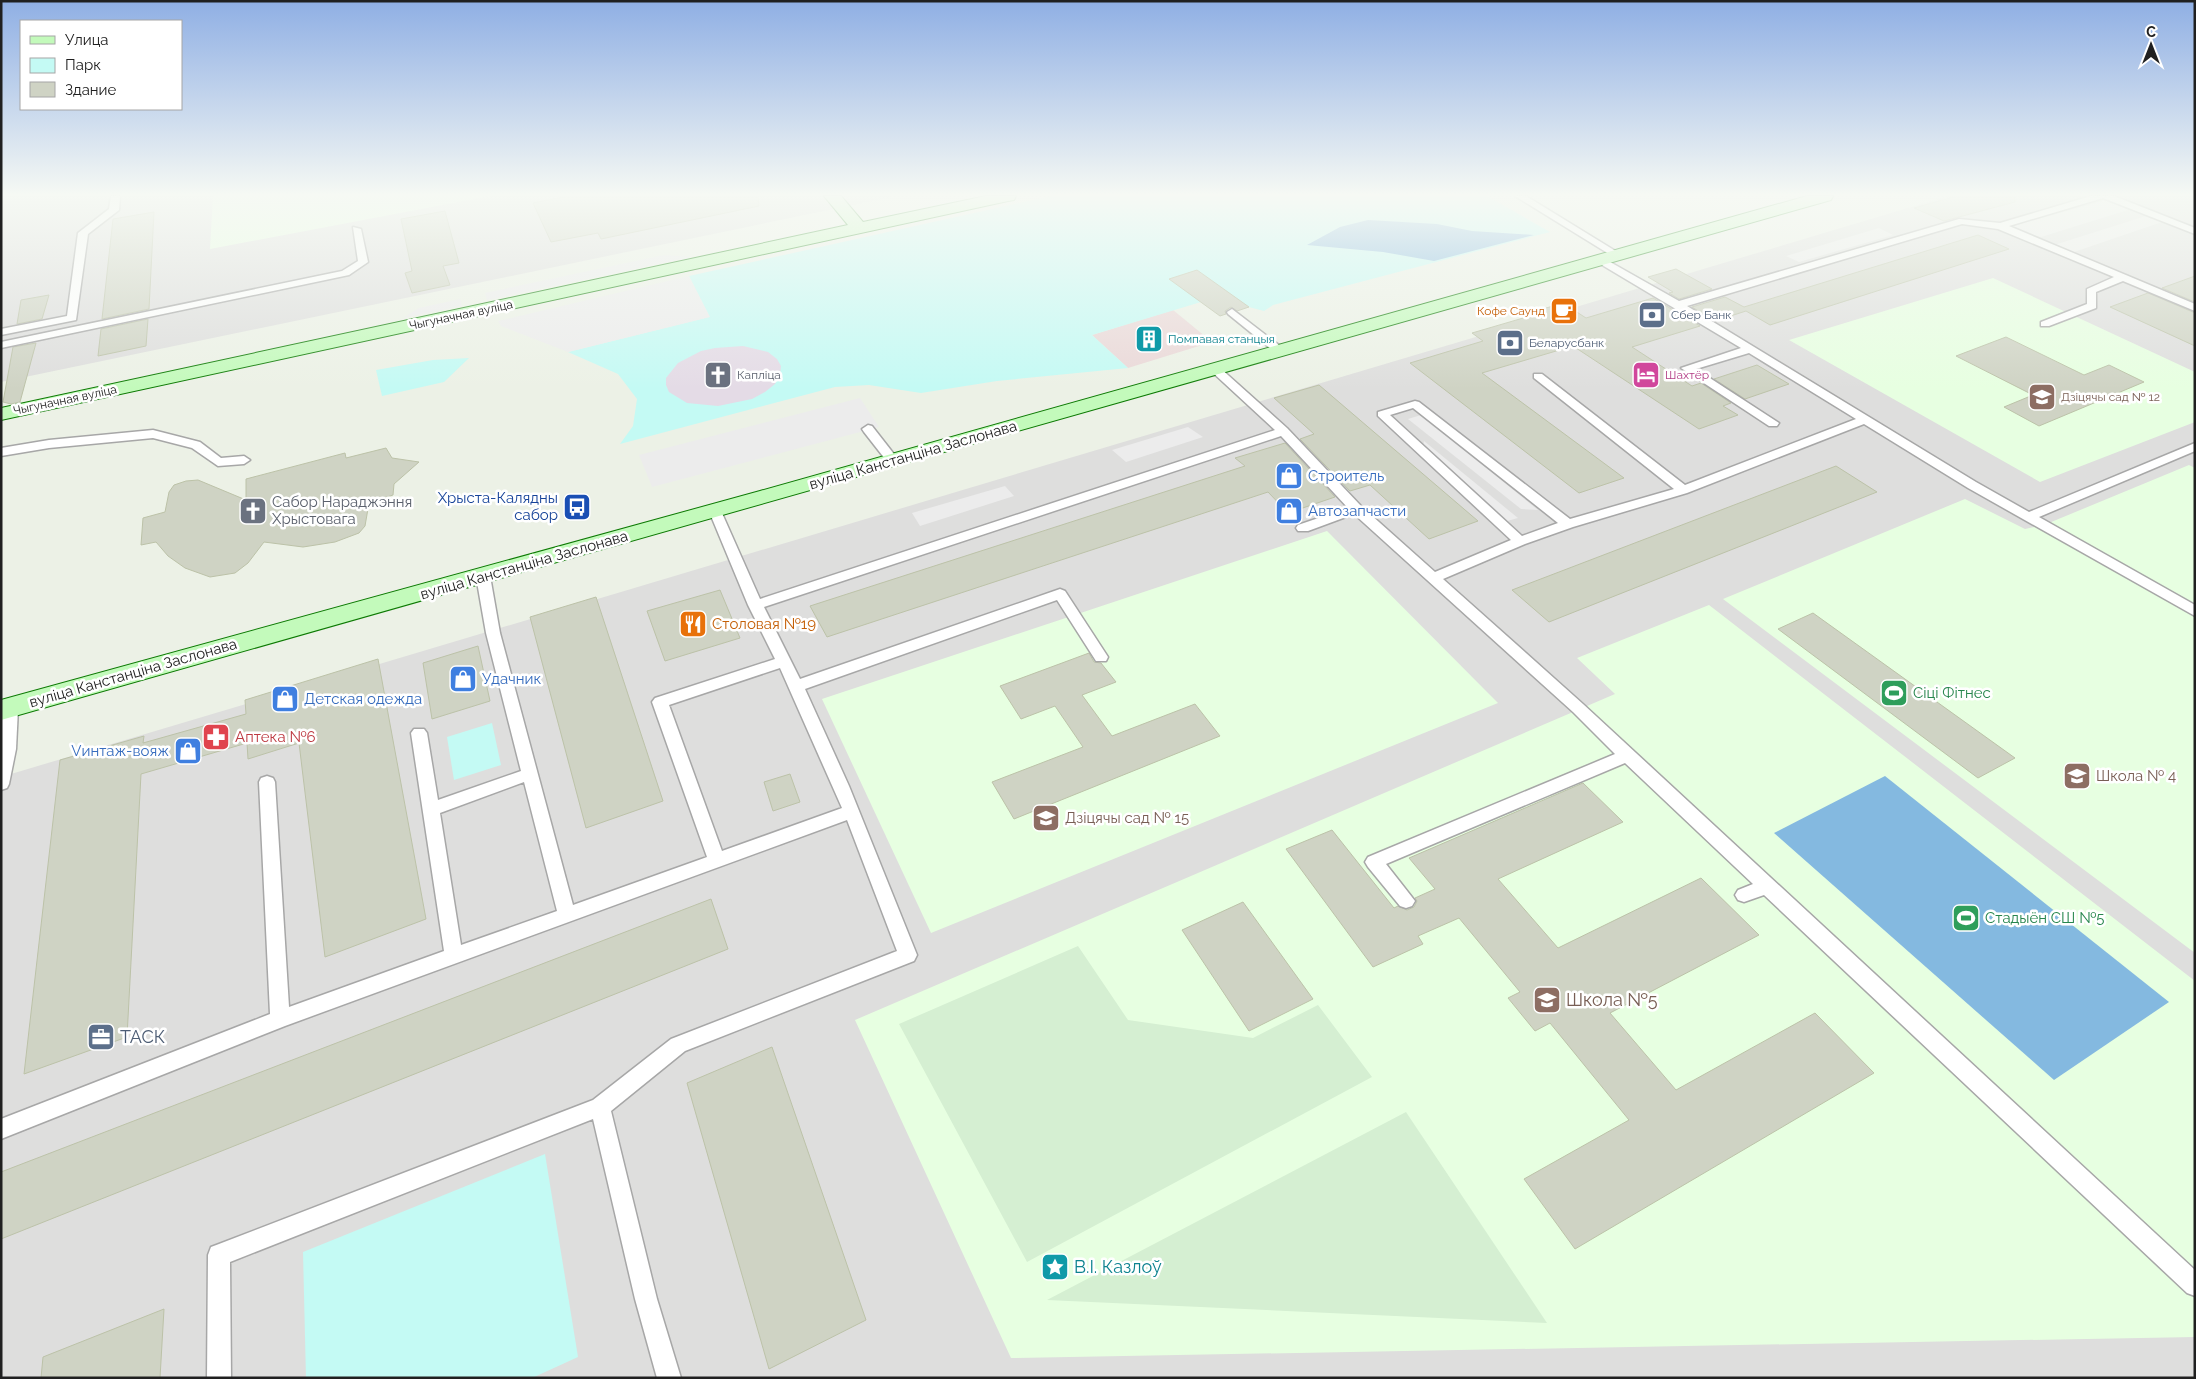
<svg xmlns="http://www.w3.org/2000/svg" width="2196" height="1379" viewBox="0 0 2196 1379" font-family="Raleway,sans-serif">
<style>
.residential{fill:#dededd}
.industrial{fill:#ead8d8}
.education{fill:#e7ffe1}
.farmland{fill:#d5efd2}
.park{fill:#c4faf4}
.pitch{fill:#84b9e0}
.parking{fill:#ececec}
.plaza{fill:#e4dbe6}
.building{fill:#cfd3c4;stroke:#bcc2a8}
.lines{fill:none;stroke-linecap:round;stroke-linejoin:round}
.lane-casing{stroke:#a7a7a7;stroke-width:3}
.secondary-casing{stroke:#0d7a04;stroke-width:2}
.lane{fill:#fff;fill-rule:evenodd}
.secondary{fill:#c3fabb;fill-rule:evenodd}
.labels{text-anchor:middle;stroke-width:5;stroke-linejoin:round;paint-order:stroke}
.far-food-label{font-size:12px;fill:#c56008;stroke:#fff;text-anchor:end}
.far-street-label{font-size:12px;fill:#202020;stroke:#fff}
.far-service-label{font-size:12px;fill:#4e5e75;stroke:#fff;text-anchor:start}
.far-culture-label{font-size:12px;fill:#0d838f;stroke:#fff;text-anchor:start}
.far-worship-label{font-size:12px;fill:#5b616d;stroke:#fff;text-anchor:start}
.far-hotel-label{font-size:12px;fill:#b23c85;stroke:#fff;text-anchor:start}
.far-education-label{font-size:12px;fill:#785e54;stroke:#fff;text-anchor:start}
.street-label{font-size:15px;fill:#202020;stroke:#fff}
.shop-label{font-size:15px;fill:#366cbe;stroke:#fff;text-anchor:start}
.transit-label{font-size:15px;fill:#164399;stroke:#fff;text-anchor:end}
.worship-label{font-size:15px;fill:#5b616d;stroke:#fff;text-anchor:start}
.food-label{font-size:15px;fill:#c56008;stroke:#fff;text-anchor:start}
.leisure-label{font-size:15px;fill:#27864d;stroke:#fff;text-anchor:start}
.health-label{font-size:15px;fill:#be3a42;stroke:#fff;text-anchor:start}
.education-label{font-size:15px;fill:#785e54;stroke:#fff;text-anchor:start}
.near-education-label{font-size:18px;fill:#785e54;stroke:#fff;text-anchor:start}
.near-service-label{font-size:18px;fill:#4e5e75;stroke:#fff;text-anchor:start}
.near-culture-label{font-size:18px;fill:#0d838f;stroke:#fff;text-anchor:start}
</style>
<rect width="100%" height="100%" fill="#ecf1e6"/>
<g class="residential">
<path d="M1 196H896L1 382Z"/>
<path d="M1948 196H2195V1378H1V777Z"/>
</g>
<path class="industrial" d="M1173 310 1212 342 1128 368 1092 335Z"/>
<g class="education">
<path d="M213 196H490L210 249Z"/>
<path d="M1993 278 2195 372V422L2040 482 1789 340Z"/>
<path d="M2189 465 2195 468V953L1723 599 1965 499 2025 529 2044 525Z"/>
<path d="M1327 531 1498 703 931 933 822 699Z"/>
<path d="M1709 605 2195 981V1337L1011 1358 855 1020 1615 694 1577 658Z"/>
</g>
<g class="farmland">
<path d="M1078 946 1128 1020 1253 1038 1318 1005 1372 1077 1027 1262 899 1024Z"/>
<path d="M1406 1112 1547 1323 1047 1300Z"/>
</g>
<g class="park">
<path d="M1051 196H1487L1550 232 1273 305 1264 311 1249 307 1196 270 1169 279 1201 302 1092 335 1128 368 997 381 921 393 869 385 835 387 620 444 633 426 637 399 618 374 568 352 709 317 689 276Z"/>
<path d="M469 358 444 382 382 396 376 370 433 360Z"/>
<path d="M492 723 501 765 454 780 447 737Z"/>
<path d="M545 1154 578 1357 532 1378H306L303 1252Z"/>
</g>
<g class="pitch">
<path d="M1368 220 1437 224 1472 231 1534 235 1434 261 1383 252 1307 245 1340 227Z"/>
<path d="M1885 776 2169 1002 2054 1080 1774 833Z"/>
</g>
<g class="parking">
<path d="M2107 200 2128 210 2041 237 2006 228Z"/>
<path d="M2146 216 2162 222 2074 252 2051 246Z"/>
<path d="M1879 228 1893 235 1799 262 1786 256Z"/>
<path d="M664 255 691 257 487 300 485 293Z"/>
<path d="M689 276 710 317 568 352 501 326 498 321Z"/>
<path d="M460 299 462 306 403 318 419 308Z"/>
<path d="M860 398 879 427 652 487 639 455Z"/>
<path d="M1421 415 1538 510 1521 509 1408 419Z"/>
<path d="M1188 427 1203 437 1126 462 1112 450Z"/>
<path d="M1424 441 1518 518 1507 521 1423 447Z"/>
<path d="M1005 486 1014 496 920 526 912 513Z"/>
</g>
<path class="plaza" d="M743 346 768 352 777 359 781 366 780 375 775 384 765 392 752 399 718 406 687 403 669 392 666 385V378L678 363 701 351 715 348Z"/>
<g class="building">
<path d="M568 196H758L759 206 601 239 598 233 551 242 533 203Z"/>
<path d="M1957 196H2014L2015 202 1944 221 1914 208Z"/>
<path d="M445 211 459 263 443 266 450 285 412 293 405 273 412 271 401 219Z"/>
<path d="M154 212 149 309 102 319 113 219Z"/>
<path d="M1978 235 2009 249 1770 325 1746 311 1715 321 1692 307 1725 297 1744 307Z"/>
<path d="M1676 269 1712 289 1679 299 1669 293 1673 292 1648 277Z"/>
<path d="M1197 270 1249 307 1237 311 1231 307 1225 311 1226 314 1220 316 1169 279Z"/>
<path d="M2195 276V302L2162 288Z"/>
<path d="M2148 293 2195 313V346L2110 307Z"/>
<path d="M49 295 42 319 17 324 21 300Z"/>
<path d="M1653 298 1700 326 1632 347 1692 386 1701 383 1731 403 1723 406 1738 415 1699 429 1573 346 1482 373 1624 478 1579 493 1410 363 1483 341 1472 333 1530 316 1526 314 1563 303 1586 318Z"/>
<path d="M148 319 146 346 98 356 101 329Z"/>
<path d="M2006 337 2084 375 2109 365 2144 382 2039 426 2004 407 2033 395 1956 356Z"/>
<path d="M36 343 20 402 11 404 3 402 13 347Z"/>
<path d="M1757 365 1789 384 1745 399 1714 379Z"/>
<path d="M1319 385 1478 521 1429 539 1370 485 1350 491 1300 439 1314 434 1274 398Z"/>
<path d="M1285 443 1335 497 1288 513 1268 492 827 637 810 606 1245 466 1235 458Z"/>
<path d="M386 448 392 458 419 462 394 484 393 495 369 503 365 526 359 533 335 542 303 547 264 542 248 563 235 573 210 577 185 568 168 556 156 542 141 545 143 518 165 512 169 492 174 485 186 481 198 480 246 500V479L345 453 346 458Z"/>
<path d="M1836 466 1877 492 1549 622 1512 590Z"/>
<path d="M720 590 740 638 665 661 647 611Z"/>
<path d="M596 597 663 801 586 828 530 617Z"/>
<path d="M1813 613 2015 758 1978 778 1778 629Z"/>
<path d="M478 646 490 701 432 719 423 663Z"/>
<path d="M1089 653 1094 662 1101 663 1116 682 1082 695 1112 736 1195 704 1220 736 1014 819 992 782 1083 747 1055 706 1021 719 1000 686Z"/>
<path d="M378 659 426 919 325 957 299 743 248 759 247 743 141 774 127 1037 24 1074 60 760 144 736 143 743 246 714 245 700Z"/>
<path d="M790 774 800 802 773 811 764 782Z"/>
<path d="M1583 783 1623 822 1498 879 1558 948 1701 878 1759 935 1610 1013 1676 1090 1815 1013 1874 1073 1575 1249 1524 1179 1629 1120 1550 1023 1535 1031 1508 998 1520 992 1459 918 1418 936 1423 944 1373 967 1286 849 1332 830 1394 908 1398 906 1407 910 1414 907 1417 901 1415 898 1435 889 1409 858Z"/>
<path d="M711 899 728 949 1 1239V1172Z"/>
<path d="M1243 902 1313 999 1249 1031 1182 930Z"/>
<path d="M772 1047 866 1320 769 1369 687 1083Z"/>
<path d="M164 1309 160 1378H41L43 1357Z"/>
</g>
<g class="lines">
<g class="lane-casing">
<g id="lane">
<path d="M111 196H120L119 210 88 234 76 320 1 335V329L67 316 78 233 109 209Z"/>
<path d="M1515 196H1526L1622 255 1614 257Z"/>
<path d="M2091 196H2114L2195 228V234L2103 198 2009 226 2195 304V311L2123 281 2096 292V308L2049 326H2041V322L2087 304V289L2114 277 1998 229 1962 224 1687 306 1976 482 2029 512 2195 443V451L2039 517 2195 605V616L1968 488 1864 424 1687 493 1573 527 1525 544 1443 579 1583 704 2195 1270V1296L2187 1293 1764 895 1744 902 1738 900 1735 895 1738 890 1753 884 1625 763 1386 864 1415 901 1412 906 1406 908 1400 906 1368 867 1365 862 1368 857 1615 754 1573 712 1354 514 1308 531H1298L1296 528 1298 525 1348 508 1281 436 764 607 800 679 1060 589 1065 591 1108 657 1106 661H1096L1057 600 805 689 849 786 917 955 914 961 685 1051 611 1111 657 1299 681 1378H657L635 1299 593 1119 230 1262 231 1378H207L208 1255 211 1247 219 1244 593 1100 671 1039 897 951 847 820 285 1026 1 1139V1119L270 1014 259 782 261 778 267 776 273 778 275 782 289 1007 444 951 411 733 414 729H424L427 733 438 800 521 771 486 633 476 576 478 573 483 572 490 576 500 633 573 905 707 857 652 702 655 698 775 659 748 605 709 511 710 508 715 507 721 511 760 599 1275 430 1211 371V367H1219L1287 428 1361 506 1435 572 1511 540 1378 416V412L1415 401 1419 402 1570 519 1674 489 1534 378V374H1542L1685 485 1856 419 1749 353 1696 369 1779 423 1777 426H1769L1681 368 1741 348 1597 262V258H1603L1679 301 1959 219 2000 223ZM1413 408 1558 523 1522 536 1390 415ZM780 668 842 808 722 851 669 705ZM524 782 557 911 461 945 440 813Z"/>
<path d="M353 227 361 229 368 262 349 275 1 348V342L342 271 358 261Z"/>
<path d="M1232 309 1284 349V353H1276L1228 314 1227 312Z"/>
<path d="M868 425 872 426 897 458 899 461 897 464H889L864 432 862 429Z"/>
<path d="M153 430 200 442 221 458 244 456 250 460 244 464 218 466 192 448 153 438 49 448 1 456V448L49 440Z"/>
<path d="M10 702 15 704 18 708 16 749 9 784 7 788 1 790 2 708 5 704Z"/>
</g>
</g>
<g class="secondary-casing">
<g id="secondary">
<path d="M824 196H841L863 222 986 196H1016L1014 200 1008 201 1 420V408L848 225Z"/>
<path d="M1807 196H1833L1831 200 1 720V700L760 491Z"/>
</g>
</g>
<use href="#lane" class="lane"/>
<use href="#secondary" class="secondary"/>
</g>
<linearGradient id="sky" x2="0" y2="1"><stop stop-color="#8fafe4"/><stop offset="0.5" stop-color="#f6f9f4"/><stop offset="1" stop-color="#f6f9f4" stop-opacity="0"/></linearGradient>
<rect width="2196" height="389" fill="url(#sky)"/>
<defs>
<g id="cafe-square" transform="scale(1.4375)"><rect x="-9" y="-9" width="18" height="18" rx="4" fill="#e8710a" stroke="#fff"/><path d="M-5.5-4.5H6V0H3Q3 3.5 0 3.5H-2.5Q-5.5 3.5-5.5 0ZM3-3.2v2h1.7v-2ZM-6 4.5H4V6H-6Z" fill="#fff"/></g>
<g id="bank-square" transform="scale(1.4375)"><rect x="-9" y="-9" width="18" height="18" rx="4" fill="#5c6f8a" stroke="#fff"/><path d="M-6-4H6V4H-6ZM0-2.3a2.3 2.3 0 1 0 0 4.6a2.3 2.3 0 1 0 0-4.6Z" fill="#fff"/></g>
<g id="building-square" transform="scale(1.4375)"><rect x="-9" y="-9" width="18" height="18" rx="4" fill="#0f9aa8" stroke="#fff"/><path d="M-4-6H4V6H1V3H-1V6H-4ZM-2.5-4.3h1.7v1.8h-1.7ZM.8-4.3h1.7v1.8H.8ZM-2.5-1h1.7V.8h-1.7ZM.8-1h1.7V.8H.8Z" fill="#fff"/></g>
<g id="church-square" transform="scale(1.4375)"><rect x="-9" y="-9" width="18" height="18" rx="4" fill="#6b7280" stroke="#fff"/><path d="M-1.2-6h2.4v3.5h3.3v2.4h-3.3V6h-2.4V-.1h-3.3v-2.4h3.3Z" fill="#fff"/></g>
<g id="hotel-square" transform="scale(1.4375)"><rect x="-9" y="-9" width="18" height="18" rx="4" fill="#d1479c" stroke="#fff"/><path d="M-6-4.5h1.5V1H6V5H4.5V3h-9V5H-6ZM-4 0a1.8 1.8 0 1 1 3.6 0ZM.5 0V-2.5h3Q6-2.5 6 0Z" fill="#fff"/></g>
<g id="school-square" transform="scale(1.4375)"><rect x="-9" y="-9" width="18" height="18" rx="4" fill="#8d6e63" stroke="#fff"/><path d="M0-5L7-2L0 1L-7-2ZM-4 1L0 2.5L4 1V4Q0 6-4 4Z" fill="#fff"/></g>
<g id="shop-square" transform="scale(1.4375)"><rect x="-9" y="-9" width="18" height="18" rx="4" fill="#3f7fe0" stroke="#fff"/><path d="M-5-2.5h2.3a2.7 3.5 0 0 1 5.4 0H5L5.5 6h-11ZM-1.5-2.5h3a1.5 2.3 0 0 0-3 0Z" fill="#fff"/></g>
<g id="bus-square" transform="scale(1.4375)"><rect x="-9" y="-9" width="18" height="18" rx="4" fill="#1a4fb4" stroke="#fff"/><path d="M-5-6H5V4H4V6H2V4H-2V6H-4V4H-5ZM-3.5-4V0h7V-4ZM-3.5 1.2v1.5H-2V1.2ZM2 1.2v1.5H3.5V1.2Z" fill="#fff"/></g>
<g id="restaurant-square" transform="scale(1.4375)"><rect x="-9" y="-9" width="18" height="18" rx="4" fill="#e8710a" stroke="#fff"/><path d="M-5-6h1v4h1v-4h1v4h1v-4h1v5L-1.5 .5V6h-2V.5L-5-1ZM5-6V6H3V1.5H1.5Q1.5-4 5-6Z" fill="#fff"/></g>
<g id="stadium-square" transform="scale(1.4375)"><rect x="-9" y="-9" width="18" height="18" rx="4" fill="#2e9e5b" stroke="#fff"/><path d="M0-5a6.5 5 0 1 0 0 10a6.5 5 0 1 0 0-10ZM-3.5-1.8h7v3.6h-7Z" fill="#fff"/></g>
<g id="pharmacy-square" transform="scale(1.4375)"><rect x="-9" y="-9" width="18" height="18" rx="4" fill="#e0444e" stroke="#fff"/><path d="M-2-6h4v4h4v4h-4v4h-4v-4h-4v-4h4Z" fill="#fff"/></g>
<g id="office-square" transform="scale(1.4375)"><rect x="-9" y="-9" width="18" height="18" rx="4" fill="#5c6f8a" stroke="#fff"/><path d="M-6-3h4V-5.5h4V-3h4V5H-6ZM-1-4.5V-3h2v-1.5ZM-6 0V1H6V0Z" fill="#fff"/></g>
<g id="sight-square" transform="scale(1.4375)"><rect x="-9" y="-9" width="18" height="18" rx="4" fill="#0f9aa8" stroke="#fff"/><path d="M0-6L1.8-2.2L6-1.7L2.9 1.2L3.7 5.4L0 3.3L-3.7 5.4L-2.9 1.2L-6-1.7L-1.8-2.2Z" fill="#fff"/></g>
</defs>
<g fill-rule="evenodd">
<use href="#cafe-square" x="1564" y="311"/>
<use href="#bank-square" x="1652" y="315"/>
<use href="#building-square" x="1149" y="339"/>
<use href="#bank-square" x="1510" y="343"/>
<use href="#church-square" x="718" y="375"/>
<use href="#hotel-square" x="1646" y="375"/>
<use href="#school-square" x="2042" y="397"/>
<use href="#shop-square" x="1289" y="476"/>
<use href="#bus-square" x="577" y="507"/>
<use href="#church-square" x="253" y="511"/>
<use href="#shop-square" x="1289" y="511"/>
<use href="#restaurant-square" x="693" y="624"/>
<use href="#shop-square" x="463" y="679"/>
<use href="#stadium-square" x="1894" y="693"/>
<use href="#shop-square" x="285" y="699"/>
<use href="#pharmacy-square" x="216" y="737"/>
<use href="#shop-square" x="188" y="751"/>
<use href="#school-square" x="2077" y="776"/>
<use href="#school-square" x="1046" y="818"/>
<use href="#stadium-square" x="1966" y="918"/>
<use href="#school-square" x="1547" y="1000"/>
<use href="#office-square" x="101" y="1037"/>
<use href="#sight-square" x="1055" y="1267"/>
</g>
<g class="labels">
<g class="far-food-label">
<text x="1545" y="315">Кофе Саунд</text>
</g>
<g class="far-street-label">
<text transform="translate(461 315) rotate(-12)" y="4">Чыгуначная вуліца</text>
<text transform="translate(65 400) rotate(-12)" y="4">Чыгуначная вуліца</text>
</g>
<g class="far-service-label">
<text x="1671" y="319">Сбер Банк</text>
<text x="1529" y="347">Беларусбанк</text>
</g>
<g class="far-culture-label">
<text x="1168" y="343">Помпавая станцыя</text>
</g>
<g class="far-worship-label">
<text x="737" y="379">Капліца</text>
</g>
<g class="far-hotel-label">
<text x="1665" y="379">Шахтёр</text>
</g>
<g class="far-education-label">
<text x="2061" y="401">Дзіцячы сад № 12</text>
</g>
<g class="street-label">
<text transform="translate(913 455) rotate(-16)" y="5">вуліца Канстанціна Заслонава</text>
<text transform="translate(524 565) rotate(-16)" y="5">вуліца Канстанціна Заслонава</text>
<text transform="translate(133 673) rotate(-16)" y="5">вуліца Канстанціна Заслонава</text>
</g>
<g class="shop-label">
<text x="1308" y="481">Строитель</text>
<text x="1308" y="516">Автозапчасти</text>
<text x="482" y="684">Удачник</text>
<text x="304" y="704">Детская одежда</text>
<text x="169" y="756" text-anchor="end">Vинтаж-вояж</text>
</g>
<g class="transit-label">
<text x="558" y="503">Хрыста-Калядны<tspan x="558" dy="17">сабор</tspan></text>
</g>
<g class="worship-label">
<text x="272" y="507">Сабор Нараджэння<tspan x="272" dy="17">Хрыстовага</tspan></text>
</g>
<g class="food-label">
<text x="712" y="629">Столовая №19</text>
</g>
<g class="leisure-label">
<text x="1913" y="698">Сіці Фітнес</text>
<text x="1985" y="923">Стадыён СШ №5</text>
</g>
<g class="health-label">
<text x="235" y="742">Аптека №6</text>
</g>
<g class="education-label">
<text x="2096" y="781">Школа № 4</text>
<text x="1065" y="823">Дзіцячы сад № 15</text>
</g>
<g class="near-education-label">
<text x="1566" y="1006">Школа №5</text>
</g>
<g class="near-service-label">
<text x="120" y="1043">ТАСК</text>
</g>
<g class="near-culture-label">
<text x="1074" y="1273">В.І. Казлоў</text>
</g>
</g>
<rect width="2196" height="1379" fill="none" stroke="#202020" stroke-width="5"/>
<rect x="20" y="20" width="162" height="90" fill="#ffffff" stroke="#a6a6a6"/>
<rect x="30" y="36" width="25" height="8" fill="#c3fabb" stroke="#a6a6a6"/>
<text x="65" y="45" font-size="15" fill="#202020">Улица</text>
<rect x="30" y="58" width="25" height="15" fill="#c4faf4" stroke="#a6a6a6"/>
<text x="65" y="70" font-size="15" fill="#202020">Парк</text>
<rect x="30" y="82" width="25" height="15" fill="#cfd3c4" stroke="#a6a6a6"/>
<text x="65" y="95" font-size="15" fill="#202020">Здание</text>
<g transform="translate(2151 45)" stroke="#ffffff" stroke-width="4" paint-order="stroke">
<path d="M0-4L9 19L0 12L-9 19Z" fill="#202020"/>
<text y="-8" font-size="14" font-weight="bold" text-anchor="middle" fill="#202020">С</text>
</g>
</svg>
